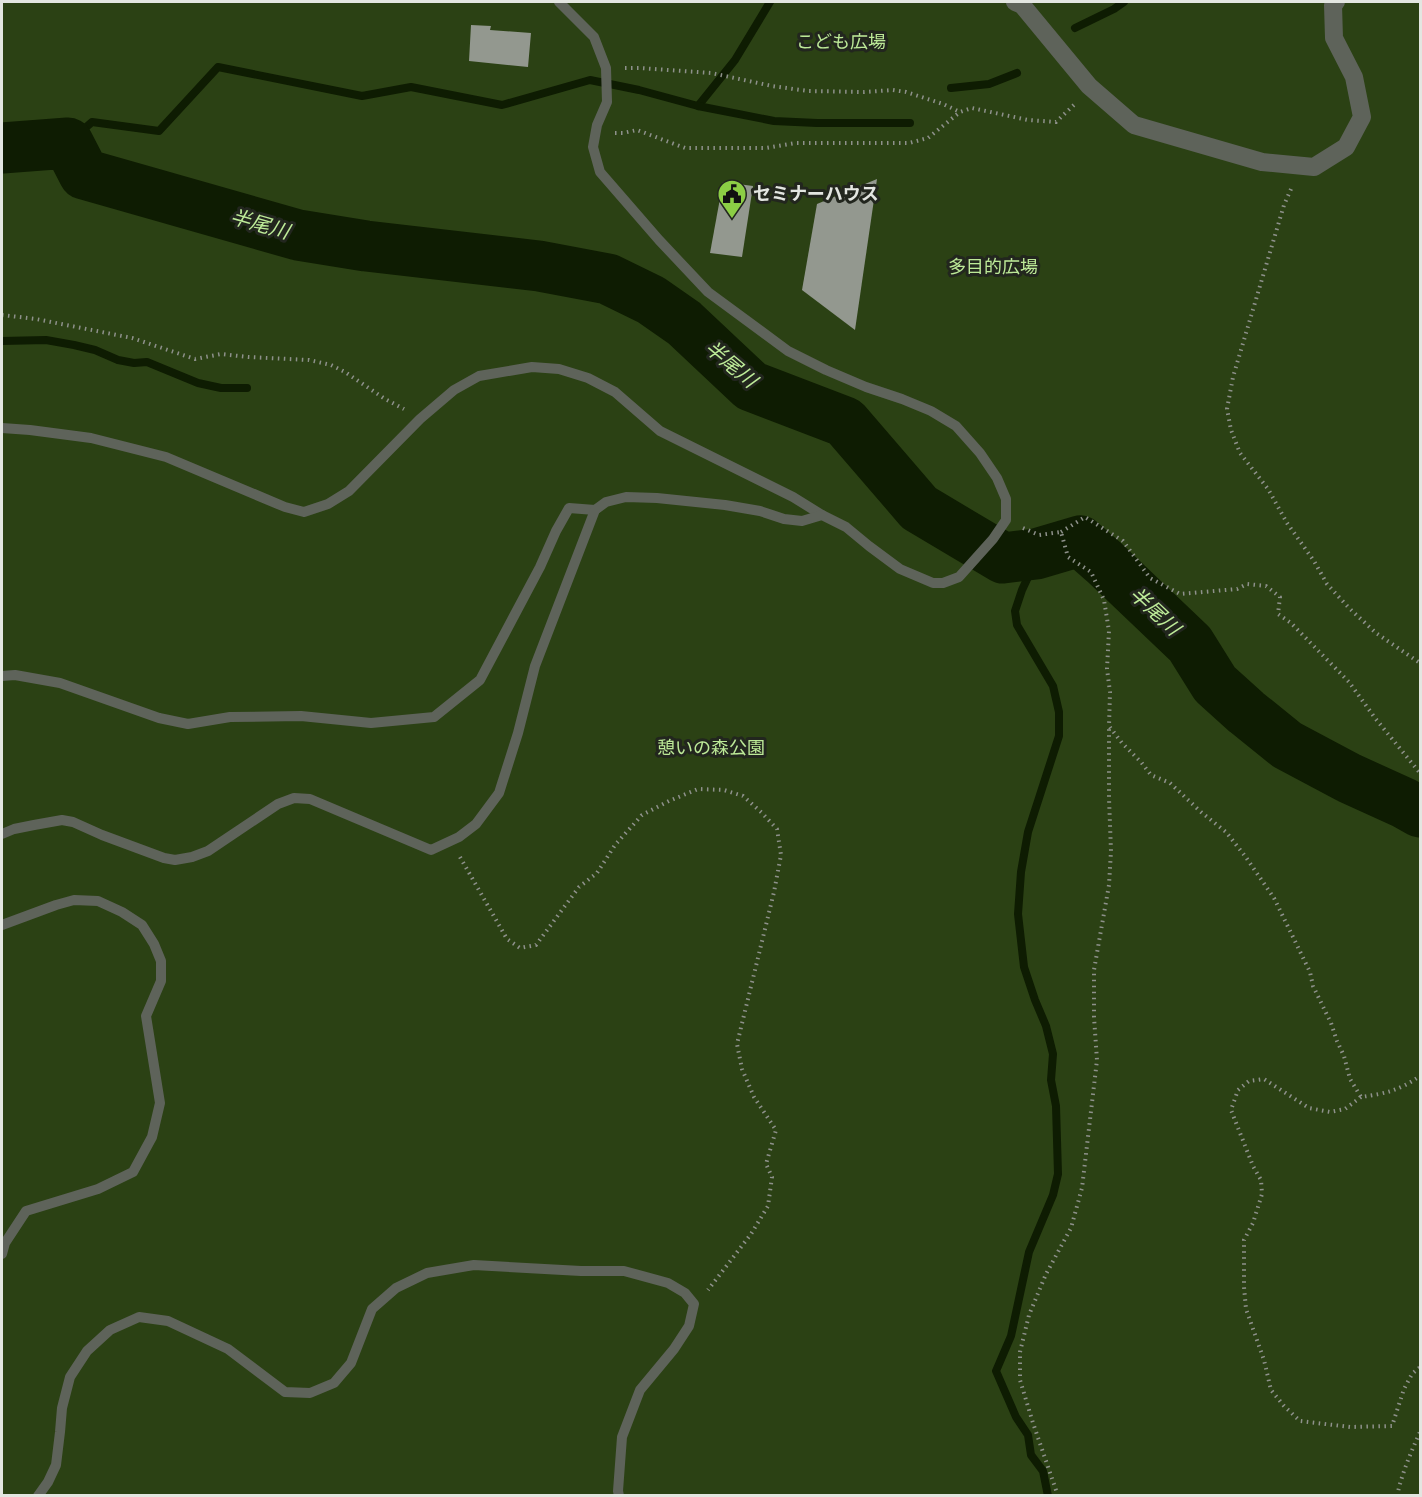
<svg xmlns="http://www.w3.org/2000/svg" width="1422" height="1497" viewBox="0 0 1422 1497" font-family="Jost,'Noto Sans JP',sans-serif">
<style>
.green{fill:#2b4114}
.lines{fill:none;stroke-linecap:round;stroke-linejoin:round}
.stream{stroke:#0e1c02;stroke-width:8}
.river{stroke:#0e1c02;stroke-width:51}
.building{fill:#93988f}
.path{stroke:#8e918b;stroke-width:4;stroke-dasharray:1.5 4.5;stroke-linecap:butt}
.service{stroke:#5e635a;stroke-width:10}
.minor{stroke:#5e635a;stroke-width:18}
.labels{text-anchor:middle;stroke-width:6;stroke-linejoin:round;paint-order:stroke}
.park-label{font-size:18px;fill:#bce997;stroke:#22261e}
.poi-label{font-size:18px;font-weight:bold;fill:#e3e6e1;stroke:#22261e;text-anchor:start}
.water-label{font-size:20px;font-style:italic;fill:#beec99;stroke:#22261e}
</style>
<rect width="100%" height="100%" fill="#2b2f28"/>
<path class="green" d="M2 2H1420V1495L2 1496Z"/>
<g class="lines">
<g class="stream">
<path d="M1075 28 1114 9 1124 2"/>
<path d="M951 88 989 84 1017 73"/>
<path d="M698 106 735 60 770 2"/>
<path d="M68 143 92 122 159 131 218 67 362 96 411 87 502 105 590 80 639 90 698 106 774 121 817 123H910"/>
<path d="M2 341 46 340 74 345 95 350 118 360 134 363 147 362 198 383 221 388H247"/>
<path d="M1025 555 1035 562 1022 590 1015 611 1017 625 1053 686 1059 712V736L1028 832 1021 872 1018 914 1024 967 1035 1000 1046 1026 1053 1054 1051 1080 1056 1106 1058 1174 1053 1195 1029 1252 1011 1336 996 1371 1016 1417 1028 1435 1031 1455 1043 1471 1048 1496"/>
</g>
<path class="river" d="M2 148 68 143 84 174 298 235 366 246 539 266 608 279 651 300 684 323 751 386 845 422 919 508 1003 558 1036 554 1080 541 1105 563 1190 644 1215 684 1246 712 1287 745 1349 778 1404 803 1420 812"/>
</g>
<g class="building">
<path d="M471 25 491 26 490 30 531 33 528 67 469 61Z"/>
<path d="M877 179 855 330 802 290 817 204Z"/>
<path d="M723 182 753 186 742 257 710 253Z"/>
</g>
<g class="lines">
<g class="path">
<path d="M625 68H640L711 73 772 86 808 91 864 92 893 90 906 92 943 104 960 112 972 108 1028 120 1056 122 1076 103"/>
<path d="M615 133H623L637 130 685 148H766L795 143H909L928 138 960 112"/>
<path d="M1291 189 1284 205 1233 377 1227 409 1231 430 1240 453 1268 489 1287 523 1314 561 1327 584 1349 608 1376 633 1420 663"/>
<path d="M2 315 36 319 132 338 195 359 221 354 248 357 309 360 331 365 345 372 385 399 404 409"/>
<path d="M1023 528 1039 535 1061 532 1068 557 1091 572 1104 600 1109 631 1107 669 1110 692 1109 726 1122 743 1141 762 1151 775 1170 783 1201 812 1226 832 1245 856 1274 898 1310 972 1313 986 1331 1023 1337 1041 1344 1056 1350 1079 1361 1097C1387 1093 1398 1091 1420 1076"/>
<path d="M1061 532 1085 517 1123 541 1150 578 1180 594 1237 589 1247 584 1266 586 1280 597 1278 614 1291 623 1349 682 1375 718 1420 773"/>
<path d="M460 857 507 939 520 948 536 945 579 887 597 873 615 845 642 815 669 801 698 789 724 790 743 796 762 813 777 829 781 855 774 892 737 1044 742 1069 754 1097 776 1130 766 1164 772 1177 768 1206 751 1234 708 1290"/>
<path d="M1361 1097 1345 1109 1330 1112 1309 1108 1264 1079 1249 1081 1238 1090 1231 1110 1253 1166 1261 1180 1262 1194 1253 1223 1244 1240V1287L1246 1309 1264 1360 1271 1390 1284 1406 1300 1421 1350 1427 1392 1426 1404 1389 1412 1374 1420 1367"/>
<path d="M1058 1496 1033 1423 1020 1380V1352L1029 1315 1046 1274 1071 1228 1082 1188 1097 1060 1094 1017V970L1109 885 1111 851 1109 798V727"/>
<path d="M1397 1496C1402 1473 1411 1452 1420 1432"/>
</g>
<g class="service">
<path d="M2 428 30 430 91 438 166 457 285 507 304 512 328 504 349 491 420 419 454 390 479 376 532 367 559 369 588 378 615 392 660 431 793 497 822 515"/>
<path d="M2 676 15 675 60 683 159 718 188 724 230 717 301 716 371 723 434 717 480 680 540 567 556 531 569 508 595 510"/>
<path d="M2 834 14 829 34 825 62 820 73 822 102 835 164 858 175 860 192 857 208 851 278 804 294 798 310 799 431 850 459 837 476 824 499 793 518 733 535 666 595 510 606 502 626 497 657 498 725 505 760 511 784 519 802 521 822 515 846 527 869 546 900 569 933 583H943L959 577 993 539 1006 520V499L997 478 980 453 956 426 931 411 902 399 866 387 826 370 788 351 708 292 659 240 600 172 593 147 597 125 607 102 606 68 594 37 559 2"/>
<path d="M2 925 56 905 74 900 98 901 122 912 142 925 154 944 161 961V981L146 1016 160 1103 152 1137 133 1172 98 1189 26 1211 5 1243 2 1254"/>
<path d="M38 1496 48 1482 56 1465 60 1432 62 1408 70 1377 87 1351 110 1330 139 1317 168 1321 228 1349 285 1392 310 1393 334 1383 351 1363 372 1309 396 1288 427 1273 474 1265 581 1271H624L668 1283 685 1293 694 1304 689 1326 674 1349 640 1390 622 1437 618 1491 619 1496"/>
</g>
<path class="minor" d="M1015 2 1022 5 1089 86 1134 125 1262 162 1314 167 1346 147 1362 117 1354 77 1334 38 1333 5 1336 2"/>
</g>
<defs>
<g id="civic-pin" transform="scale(1.5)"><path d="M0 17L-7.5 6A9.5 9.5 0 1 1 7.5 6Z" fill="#8cce45" stroke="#22261e"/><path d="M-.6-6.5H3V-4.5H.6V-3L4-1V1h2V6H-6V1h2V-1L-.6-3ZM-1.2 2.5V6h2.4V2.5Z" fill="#111"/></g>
</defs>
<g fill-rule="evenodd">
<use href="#civic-pin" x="732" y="194"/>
</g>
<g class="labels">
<g class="park-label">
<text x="841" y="48">こども広場</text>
<text x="993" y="273">多目的広場</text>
<text x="711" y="754">憩いの森公園</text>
</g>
<g class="poi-label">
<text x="753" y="200">セミナーハウス</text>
</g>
<g class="water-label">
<text transform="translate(260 224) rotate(16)" y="7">半尾川</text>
<text transform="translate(731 364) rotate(40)" y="7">半尾川</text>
<text transform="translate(1155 611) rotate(43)" y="7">半尾川</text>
</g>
</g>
<rect width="1422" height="1497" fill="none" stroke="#e3e6e1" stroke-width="6"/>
</svg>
